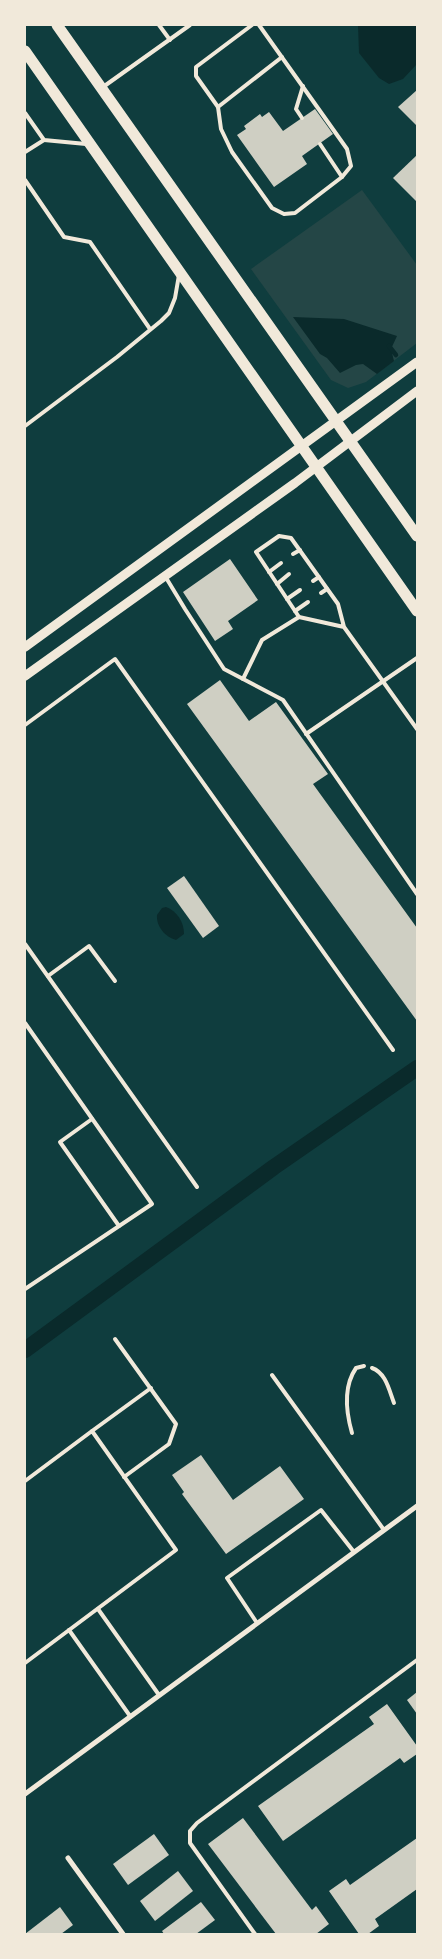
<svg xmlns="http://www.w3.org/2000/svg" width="442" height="1959" viewBox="0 0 442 1959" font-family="Literata,serif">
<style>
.green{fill:#244646}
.water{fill:#0a2a2b}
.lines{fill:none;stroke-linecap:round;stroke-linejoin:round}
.stream{stroke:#0a2a2b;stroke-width:4.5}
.canal{stroke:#0a2a2b;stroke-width:16}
.building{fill:#cfcfc3}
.service{stroke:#f1e9da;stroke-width:4}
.minor{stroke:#f1e9da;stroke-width:5}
.tertiary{stroke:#f1e9da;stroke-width:9}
.primary{stroke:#f1e9da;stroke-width:11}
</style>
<rect width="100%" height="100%" fill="#0f3d3e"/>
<path class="green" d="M362 190 417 265V343L366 382 348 388 331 380 251 269Z"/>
<g class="water">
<path d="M358 25H417V64L403 79 389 84 379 78 359 53Z"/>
<path d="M293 317 344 319 397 336 391 349 394 361 377 374 363 364 356 365 340 373 327 358 320 354Z"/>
<path d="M166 907C177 911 184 922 184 934L176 940C165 937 156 926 157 915L162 908Z"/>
</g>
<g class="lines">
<path class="stream" d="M389 346 396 355"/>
<path class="canal" d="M25 1350 274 1167 417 1068"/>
</g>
<g class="building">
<path d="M417 90V126L398 107Z"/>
<path d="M315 109 333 134 302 156 307 164 274 187 237 135 246 129 244 126 260 114 262 117 269 112 283 131Z"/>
<path d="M417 155V202L393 178Z"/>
<path d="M230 559 258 600 228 621 233 629 215 641 183 592Z"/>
<path d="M220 680 249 721 276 702 328 774 313 784 417 928V1021L187 704Z"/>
<path d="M184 876 219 926 203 938 167 888Z"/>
<path d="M201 1455 233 1500 280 1466 304 1499 226 1554 182 1494 184 1492 172 1475Z"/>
<path d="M417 1692V1714L407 1700Z"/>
<path d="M387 1704 417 1746V1754L404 1763 400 1758 283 1841 258 1806 374 1724 369 1717Z"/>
<path d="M243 1818 312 1910 316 1906 329 1924 316 1934H276L208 1844Z"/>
<path d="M154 1834 169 1855 128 1885 113 1864Z"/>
<path d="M417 1838V1889L375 1919 379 1926 368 1934H359L329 1891 346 1879 350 1885Z"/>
<path d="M178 1871 193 1891 155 1921 140 1901Z"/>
<path d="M201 1902 215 1920 196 1934H164L162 1931Z"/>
<path d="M60 1907 73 1925 61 1934H25Z"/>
</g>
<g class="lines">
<g class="service">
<path d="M159 25 170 40"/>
<path d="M252 25 196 67V76L218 107 221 129 232 152 272 208 284 214 295 213 342 177 351 166 347 149 259 25"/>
<path d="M103 87 190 25"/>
<path d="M218 107 282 57"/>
<path d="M25 113 44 140 86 144"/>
<path d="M302 118 296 109 303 86"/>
<path d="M320 144 342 177"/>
<path d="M25 152 44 140"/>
<path d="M25 180 64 237 90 242 150 329"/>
<path d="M25 426 117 357 161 321 169 313 175 298 179 275"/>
<path d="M293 554 300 550"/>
<path d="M269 572 281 563"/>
<path d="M165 576 185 609 224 669 283 700 417 894"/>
<path d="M313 581 319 577"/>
<path d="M277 584 289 574"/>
<path d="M321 593 327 589"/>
<path d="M287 599 300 590"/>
<path d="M295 611 308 602"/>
<path d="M344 627 299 617 256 552 279 536 291 538 338 604 344 627 417 729"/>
<path d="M243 679 262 640 299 617"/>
<path d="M25 725 115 659 393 1050"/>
<path d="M306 734 417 658"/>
<path d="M25 944 197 1187"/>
<path d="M48 976 89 946 115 981"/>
<path d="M25 1023 152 1204 25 1289"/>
<path d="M92 1119 60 1142 119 1226"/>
<path d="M115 1339 176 1424 169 1444 124 1477"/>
<path d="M372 1368C386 1373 389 1390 394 1403"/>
<path d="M272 1375 384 1530"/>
<path d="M92 1431 151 1388"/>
<path d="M352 1433C346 1412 343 1387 356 1368L364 1366"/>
<path d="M25 1481 92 1431 176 1550 25 1663"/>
<path d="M98 1609 159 1695"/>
<path d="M257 1623 227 1578 321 1510 354 1552"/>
<path d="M69 1630 130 1716"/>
<path d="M255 1934 190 1843V1831L197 1823 417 1660"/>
</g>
<g class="minor">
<path d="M25 1794 417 1506"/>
<path d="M68 1858 123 1934"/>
</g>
<g class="tertiary">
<path d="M25 647 417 362"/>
<path d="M25 676 295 483 417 391"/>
</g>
<g class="primary">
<path d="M57 25 417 536"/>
<path d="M25 51 417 611"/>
</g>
</g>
<rect width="442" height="1959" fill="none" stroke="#f1e9da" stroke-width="52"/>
</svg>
